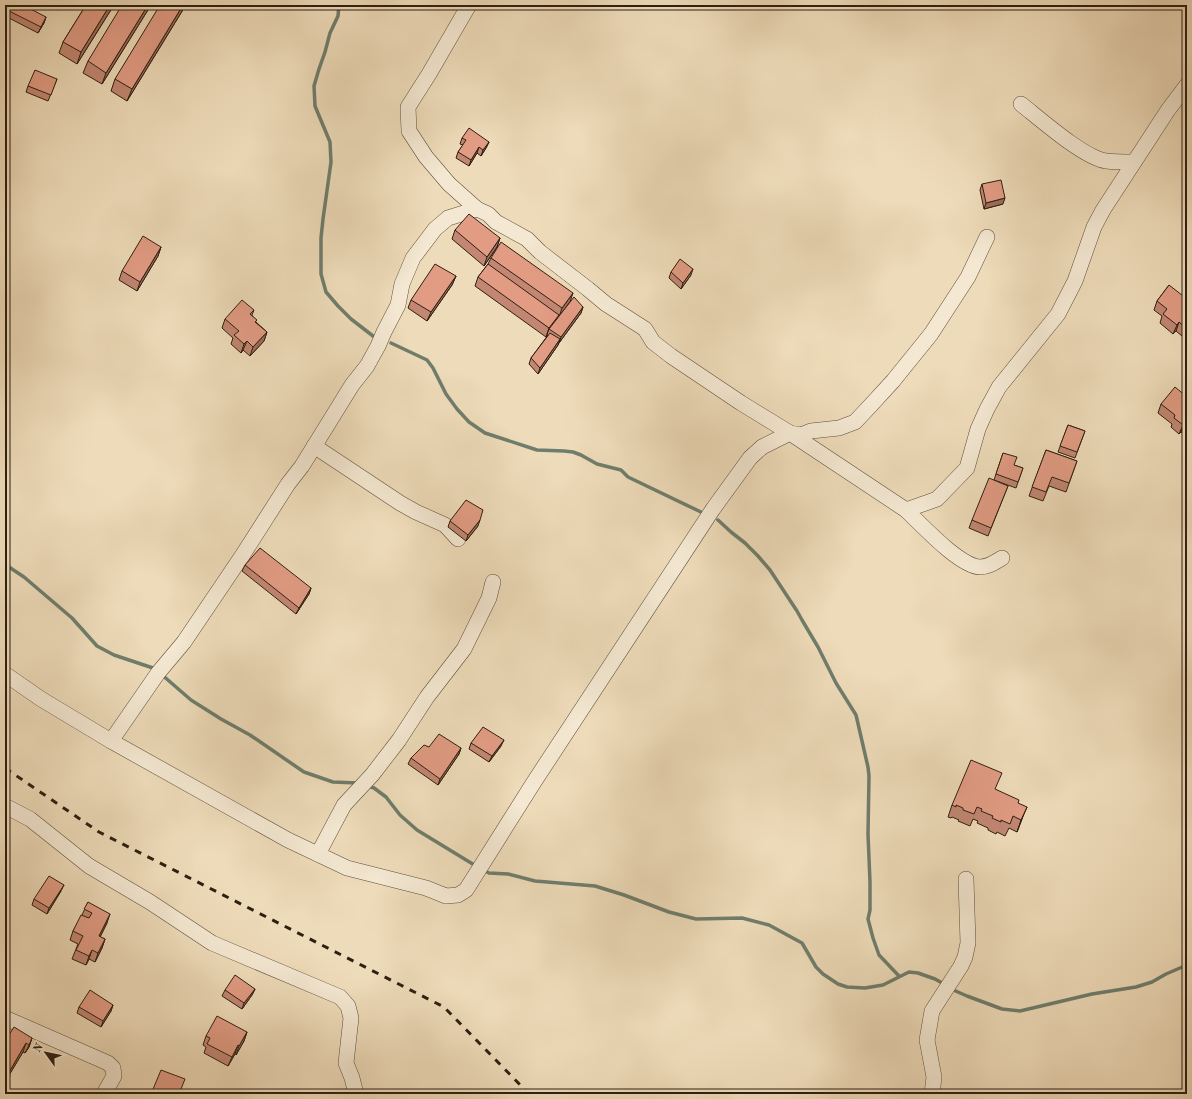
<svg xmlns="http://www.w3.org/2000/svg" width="1192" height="1099" viewBox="0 0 1192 1099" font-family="'Old Standard TT',serif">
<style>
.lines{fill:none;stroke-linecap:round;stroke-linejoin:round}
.stream{stroke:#6f7d6c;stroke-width:3.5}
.minor-casing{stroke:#5d4e3b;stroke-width:16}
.minor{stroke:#f4e8d2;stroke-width:15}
.rail{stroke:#2d1f11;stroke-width:3;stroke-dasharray:7 7;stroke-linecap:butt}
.wall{fill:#c28672;stroke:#2d1f11}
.shaded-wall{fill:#9e6d5c;stroke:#2d1f11}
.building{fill:#e29c84;stroke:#2d1f11}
</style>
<rect width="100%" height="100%" fill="#eedbb9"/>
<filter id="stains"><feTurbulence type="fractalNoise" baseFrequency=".005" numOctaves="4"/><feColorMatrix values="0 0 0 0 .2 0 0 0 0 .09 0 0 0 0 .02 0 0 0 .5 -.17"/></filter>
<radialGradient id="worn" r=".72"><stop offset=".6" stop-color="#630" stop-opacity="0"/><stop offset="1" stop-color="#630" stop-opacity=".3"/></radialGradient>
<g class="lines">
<g class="stream">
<path d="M339 5 338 16 330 33 325 52 319 69 314 86 315 106 330 142 331 162 323 219 321 238V274L326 292 338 306 351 319 373 336"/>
<path d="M391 343 427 360 433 368 446 394 457 409 469 422 485 433 537 450 564 451 573 452 581 455 597 464 621 470 628 477 703 513"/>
<path d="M718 520 731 532 745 543 758 556 770 570 797 611 802 620 818 647 836 683 856 715 868 767 869 776 868 834 870 882V910L868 919 873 938 879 955 899 976"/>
<path d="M5 562 9 567 24 577 72 618 97 646 114 655 153 668 156 670"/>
<path d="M161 674 191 700 221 719 250 735 304 772 333 782 358 783"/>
<path d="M368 786 374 788 386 797 400 815 417 830 476 866"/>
<path d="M483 870 489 873 508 874 535 881 595 886 624 895 669 912 696 919 742 918 769 925 802 943 816 967 823 974 838 984 847 987 865 988 883 985 909 972 918 973 935 979 944 984"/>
<path d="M951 989 967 996 1002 1009 1020 1011 1092 994 1136 987 1152 982 1166 974 1187 965"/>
</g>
<g class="minor-casing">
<g id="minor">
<path d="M469 5 429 74 408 107 409 131 426 157 449 184 477 209 488 214 496 222 527 239 540 252 588 289 606 304 645 329 653 342 671 356 741 403 790 433 801 435 811 431 839 428 855 422 871 405 893 381 931 334 968 277 987 237"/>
<path d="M1021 104C1040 119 1084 158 1106 161 1115 162 1125 162 1134 162"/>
<path d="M314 446 400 503 416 512 445 525 458 539"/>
<path d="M1002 558C995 562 989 567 980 567 959 566 921 524 906 510L937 499 967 468 978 429 987 409 999 387 1058 314 1075 281 1094 227 1103 210 1168 110 1187 85"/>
<path d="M5 674 41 699 111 741 288 840 347 868 426 888 446 896 458 895 466 890 534 782 713 509 750 458 762 447 790 433 906 510"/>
<path d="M111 741 158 673 184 642 242 556 288 484 302 466 352 385 367 366 378 346 384 332 398 305 402 284 413 258 435 229 448 218 477 209"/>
<path d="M5 806 30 819 89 866 150 902 212 943 340 997 348 1006 351 1018 346 1063 352 1078 356 1094"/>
<path d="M318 854 344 805 372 775 399 740 427 697 464 649 489 598 493 582"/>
<path d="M5 1018 108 1063 113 1068 114 1076 104 1094"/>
<path d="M932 1094 934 1077 927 1040 932 1011 961 966 965 957 968 943 966 879"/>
</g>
</g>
<use href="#minor" class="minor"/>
<path class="rail" d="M5 768 99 832 444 1007 529 1094"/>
</g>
<g class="wall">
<path d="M86 5H114L77 64 59 53 63 42Z"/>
<path d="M151 5 102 84 83 73 88 61Z"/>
<path d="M184 8 127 101 111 91 115 79Z"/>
<path d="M9 11 46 17 44 23 38 33 7 17Z"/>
<path d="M57 79 48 101 26 92 28 86Z"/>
<path d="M462 138 489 142 486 148 481 156 477 153 469 166 456 158 458 152 463 145 460 144Z"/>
<path d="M982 184 1003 204 984 209 980 190Z"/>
<path d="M455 230 500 238 497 247 484 266 452 239Z"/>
<path d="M161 247 158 256 137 291 119 280 122 271Z"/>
<path d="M491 258 570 302 564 311 583 307 581 313 559 343 558 345 538 374 529 364 531 358 548 335 546 337 475 286 478 277 488 264Z"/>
<path d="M671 272 691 275 681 289 669 278Z"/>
<path d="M456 276 452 285 427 321 408 308 411 300Z"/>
<path d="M1169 285 1187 329 1182 336 1176 331 1173 334 1160 323 1162 316 1154 310 1157 301Z"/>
<path d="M254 310 252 315 256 322 267 332 264 341 250 356 243 350 241 353 231 344 233 338 222 328 225 319Z"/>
<path d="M1187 397V437L1181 432 1179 434 1171 427 1172 424 1158 413 1161 404Z"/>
<path d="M1068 425 1085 431 1075 458 1058 452Z"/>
<path d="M1046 450 1077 461 1066 492 1049 486 1043 501 1029 496Z"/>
<path d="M1003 453 1014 465 1023 468 1016 488 994 480Z"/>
<path d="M1008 486 988 536 969 528 972 520Z"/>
<path d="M450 521 478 526 466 541 448 527Z"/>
<path d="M245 565 311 588 309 594 296 614 242 571Z"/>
<path d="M471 743 501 746 489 762 469 749Z"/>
<path d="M429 747 461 748 459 754 438 785 408 764 411 758Z"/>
<path d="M996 790 1018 803 1022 819 1017 832 1009 828 1005 836 997 832 996 834 988 830V828L977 823 978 821 973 819 970 826 958 821 959 820 952 817 951 818 948 817 952 805Z"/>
<path d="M61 891 47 914 32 905 34 899Z"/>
<path d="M88 902 107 923 100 937 105 939 102 948 95 962 89 959 86 965 72 959 78 944 70 940 73 931 82 915Z"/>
<path d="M255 989 252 995 242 1009 222 996 225 990Z"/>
<path d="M113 1005 111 1011 101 1027 77 1013 79 1007Z"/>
<path d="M247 1032 244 1041 236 1055 235 1054 228 1066 204 1053 206 1047 203 1045 206 1036Z"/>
<path d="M32 1038 29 1047 25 1053 23 1052 9 1075 5 1087V1041Z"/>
</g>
<g class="shaded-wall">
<path d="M110 5H114L77 64 81 52Z"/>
<path d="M148 5H151L102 84 106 73Z"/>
<path d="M183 5H186L184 8 127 101 132 89Z"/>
<path d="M46 17 44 23 38 33Z"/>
<path d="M489 142 486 148 481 156 483 150Z"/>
<path d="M479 147 477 153 469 166 471 160Z"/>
<path d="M1005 198 1003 204 984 209 986 203Z"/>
<path d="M500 238 497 247 484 266 487 257Z"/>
<path d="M161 247 158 256 137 291 140 282Z"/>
<path d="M693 269 691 275 681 289 683 283Z"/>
<path d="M456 276 452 285 427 321 431 312Z"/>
<path d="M573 293 570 302 559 317 562 308Z"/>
<path d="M583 307 581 313 559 343 561 337Z"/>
<path d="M559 315 556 324 549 329 546 337 549 328Z"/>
<path d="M1179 322 1176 331 1173 334 1177 325Z"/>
<path d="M1187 325V329L1182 336 1185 327Z"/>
<path d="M267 332 264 341 250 356 253 347Z"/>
<path d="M560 339 558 345 538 374 540 368Z"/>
<path d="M247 341 243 350 241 353 244 344Z"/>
<path d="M1184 423 1181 432 1179 434 1183 425Z"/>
<path d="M480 520 478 526 466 541 468 535Z"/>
<path d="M311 588 309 594 296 614 299 608Z"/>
<path d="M504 740 501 746 489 762 492 756Z"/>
<path d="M461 748 459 754 438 785 440 779Z"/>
<path d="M1027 807 1022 819 1017 832 1021 820Z"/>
<path d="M64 885 61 891 47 914 49 908Z"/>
<path d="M110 914 107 923 96 945 99 936Z"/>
<path d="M105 939 102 948 95 962 98 953Z"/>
<path d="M92 950 89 959 86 965 89 956Z"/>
<path d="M255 989 252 995 242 1009 244 1003Z"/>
<path d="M113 1005 111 1011 101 1027 103 1021Z"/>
<path d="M247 1032 244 1041 236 1055 239 1046Z"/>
<path d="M32 1038 29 1047 25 1053 29 1045Z"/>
<path d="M26 1043 23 1052 5 1082 8 1074Z"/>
<path d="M238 1045 235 1054 228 1066 232 1057Z"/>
<path d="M10 1075 6 1084 5 1087V1083Z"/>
</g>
<g class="building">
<path d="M13 5H23L46 17 41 27 9 11Z"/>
<path d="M86 5H110L81 52 63 42Z"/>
<path d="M122 5H148L106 73 88 61Z"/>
<path d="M160 5H183L132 89 115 79Z"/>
<path d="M35 70 57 79 51 95 28 86Z"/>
<path d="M469 128 489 142 483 150 479 147 471 160 458 152 466 140 462 138Z"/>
<path d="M1001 180 1005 198 986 203 982 184Z"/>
<path d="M469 214 500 238 487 257 455 230Z"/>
<path d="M143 236 161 247 140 282 122 271Z"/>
<path d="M501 242 573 293 562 308 491 258Z"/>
<path d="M680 259 693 269 683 283 671 272Z"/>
<path d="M435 264 456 276 431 312 411 300Z"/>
<path d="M488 264 559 315 549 328 478 277Z"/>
<path d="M1169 285 1187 299V325L1185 327 1179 322 1177 325 1163 314 1167 309 1157 301Z"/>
<path d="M574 297 583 307 561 337 549 329Z"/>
<path d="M242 300 254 310 250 314 257 320 255 322 267 332 253 347 247 341 244 344 234 335 239 331 225 319Z"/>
<path d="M5 313 7 314 5 322Z"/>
<path d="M550 333 560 339 540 368 531 358Z"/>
<path d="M1175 387 1187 397V426L1184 423 1183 425 1174 418 1175 415 1161 404Z"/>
<path d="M1068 425 1085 431 1077 452 1060 446Z"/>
<path d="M1046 450 1077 461 1069 483 1052 477 1046 492 1032 487Z"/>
<path d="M1003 453 1017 457 1014 465 1023 468 1018 482 996 474Z"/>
<path d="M989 478 1008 486 991 528 972 520Z"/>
<path d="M466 500 483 510 480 520 468 535 450 521Z"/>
<path d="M260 548 311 588 299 608 245 565Z"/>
<path d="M483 727 504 740 492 756 471 743Z"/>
<path d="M439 734 461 748 440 779 411 758 424 745 429 747Z"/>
<path d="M971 760 1002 773 995 789 1019 800 1018 803 1027 807 1021 820 1013 816 1010 824 1001 820V822L992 818 993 816 981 811 982 809 977 807 974 814 963 810V808L956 805V807L952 805Z"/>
<path d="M49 876 64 885 49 908 34 899Z"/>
<path d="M88 902 110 914 99 936 105 939 98 953 92 950 89 956 76 950 83 936 73 931 81 915 89 918 92 913 84 909Z"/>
<path d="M235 975 255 989 244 1003 225 990Z"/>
<path d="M90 990 113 1005 103 1021 79 1007Z"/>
<path d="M217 1016 247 1032 239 1046 238 1045 232 1057 207 1044 210 1038 206 1036Z"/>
<path d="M14 1027 32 1038 29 1045 26 1043 8 1074 10 1075 5 1083V1041Z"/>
<path d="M161 1070 185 1079 179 1094H151Z"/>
</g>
<rect width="1192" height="1099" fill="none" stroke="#eedbb9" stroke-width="20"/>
<rect x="6" y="6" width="1180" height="1087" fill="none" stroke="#2d1f11" stroke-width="2"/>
<rect x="10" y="10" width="1172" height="1079" fill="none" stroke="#2d1f11"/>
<g transform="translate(46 1053) rotate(303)" stroke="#f4e8d2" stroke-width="3" paint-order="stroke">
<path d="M0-3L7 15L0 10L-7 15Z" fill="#2d1f11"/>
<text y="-6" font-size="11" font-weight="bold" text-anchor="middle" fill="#2d1f11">N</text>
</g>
<rect width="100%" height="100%" filter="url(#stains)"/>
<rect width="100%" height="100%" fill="url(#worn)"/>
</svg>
